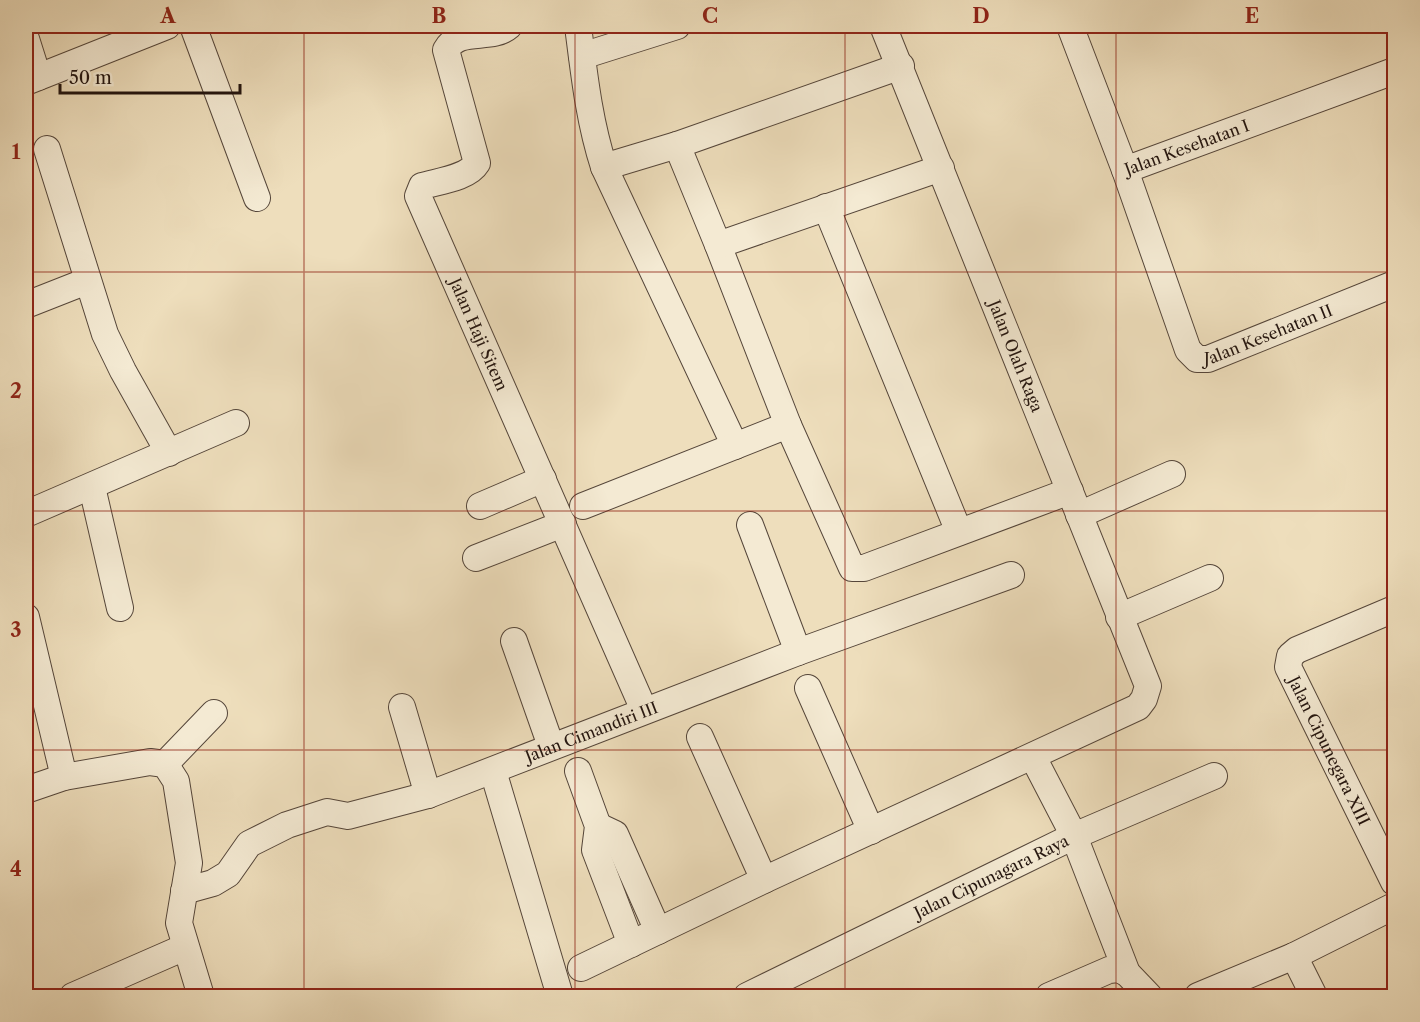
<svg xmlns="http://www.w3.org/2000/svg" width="1420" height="1022" viewBox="0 0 1420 1022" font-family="'Libre Caslon Text',serif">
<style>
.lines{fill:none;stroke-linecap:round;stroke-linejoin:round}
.minor-casing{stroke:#55463a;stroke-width:28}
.minor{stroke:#f4ead3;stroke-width:26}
.grid{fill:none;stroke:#8f2418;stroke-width:1.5;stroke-opacity:0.55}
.labels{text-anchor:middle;stroke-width:6;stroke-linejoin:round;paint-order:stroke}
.street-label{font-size:16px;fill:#22140f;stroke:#f4ead3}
.neatline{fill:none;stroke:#8f2418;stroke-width:2}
.grid-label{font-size:20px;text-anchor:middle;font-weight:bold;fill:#8f2418}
</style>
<rect width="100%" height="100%" fill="#eedebc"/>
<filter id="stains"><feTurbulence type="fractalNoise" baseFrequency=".00333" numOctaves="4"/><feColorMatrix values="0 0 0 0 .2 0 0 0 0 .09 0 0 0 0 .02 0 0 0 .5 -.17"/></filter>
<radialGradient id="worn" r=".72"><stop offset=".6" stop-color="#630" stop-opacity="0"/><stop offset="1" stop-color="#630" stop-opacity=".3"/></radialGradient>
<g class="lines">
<g class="minor-casing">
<g id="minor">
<path d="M193 26 257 198"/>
<path id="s1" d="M509 26C491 42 459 26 446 50L477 163C468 178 439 181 422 186L418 196 644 710"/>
<path d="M578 26C584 73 589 121 604 167L735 446"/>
<path id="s2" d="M1070 26 1125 170 1394 71"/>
<path d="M26 39 38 77"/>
<path d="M582 56 677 26"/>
<path d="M26 82 167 26"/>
<path d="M677 145 718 245 788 425 852 568H864L1070 491"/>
<path d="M47 149 105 334 123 371 169 453"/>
<path d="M604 167 677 145 901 66"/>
<path id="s3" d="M1125 170 1188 350 1197 359H1208L1394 284"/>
<path d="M826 207 959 532"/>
<path d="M718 245 941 168"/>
<path d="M26 305 87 281"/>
<path d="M92 487 120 608"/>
<path d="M480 506 543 479"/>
<path d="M583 506 788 425"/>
<path d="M26 514 236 423"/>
<path d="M1079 515 1172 474"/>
<path d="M750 525 798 652"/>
<path d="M476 558 563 524"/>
<path id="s4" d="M1394 609 1297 650 1290 656 1288 667 1394 882"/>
<path d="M26 617 64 777"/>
<path d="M1119 617 1210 578"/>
<path d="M514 641 551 746"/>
<path d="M808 688 871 831"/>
<path d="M402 707 428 795"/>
<path d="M700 737 764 880"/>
<path d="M1033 757 1074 836 1214 776"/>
<path d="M165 764 214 713"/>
<path d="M493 771 560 996"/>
<path d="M578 771 598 826 595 850 631 944"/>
<path d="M26 790 64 777 150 762 165 764 176 781 189 863 179 923 201 996"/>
<path d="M598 826 615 834 658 931"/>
<path id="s5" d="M184 891 213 883 228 874 249 844 287 825 327 812 348 816 428 795 798 652 1011 575"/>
<path d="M1294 956 1314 996"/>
<path d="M581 968 764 880 1138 707 1144 699 1148 686 883 26"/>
<path d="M73 996 185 947"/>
<path id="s6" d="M747 996 1074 836 1127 973 1149 996"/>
<path d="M1049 996 1109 970 1118 969 1127 973"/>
<path d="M1198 996 1294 956 1394 906"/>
</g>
</g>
<use href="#minor" class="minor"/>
</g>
<path class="grid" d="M304 26V996M575 26V996M845 26V996M1116 26V996M26 272H1394M26 511H1394M26 750H1394"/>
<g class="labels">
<g class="street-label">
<text dy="6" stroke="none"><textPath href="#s2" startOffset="220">Jalan Kesehatan I</textPath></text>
<text dy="6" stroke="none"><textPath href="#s1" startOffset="410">Jalan Haji Sitem</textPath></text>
<text dy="6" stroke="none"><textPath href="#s3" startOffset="279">Jalan Kesehatan II</textPath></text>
<text transform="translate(1016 356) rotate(68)" y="6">Jalan Olah Raga</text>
<text dy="6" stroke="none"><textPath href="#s5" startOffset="448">Jalan Cimandiri III</textPath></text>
<text dy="6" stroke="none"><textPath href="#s4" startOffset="219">Jalan Cipunegara XIII</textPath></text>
<text dy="6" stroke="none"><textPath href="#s6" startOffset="272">Jalan Cipunagara Raya</textPath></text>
</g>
</g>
<rect width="1420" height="1022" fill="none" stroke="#eedebc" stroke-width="66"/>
<path d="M60 84v9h180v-9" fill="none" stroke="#22140f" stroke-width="3"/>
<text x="69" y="84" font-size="18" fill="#22140f" stroke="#f4ead3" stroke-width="4.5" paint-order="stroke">50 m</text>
<rect x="33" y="33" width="1354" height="956" class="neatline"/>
<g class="grid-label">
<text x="168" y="23">A</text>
<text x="439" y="23">B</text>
<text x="710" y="23">C</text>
<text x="981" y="23">D</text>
<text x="1252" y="23">E</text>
<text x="16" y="159">1</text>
<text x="16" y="398">2</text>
<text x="16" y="637">3</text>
<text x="16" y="876">4</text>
</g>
<rect width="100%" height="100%" filter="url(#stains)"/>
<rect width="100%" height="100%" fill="url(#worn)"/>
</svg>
